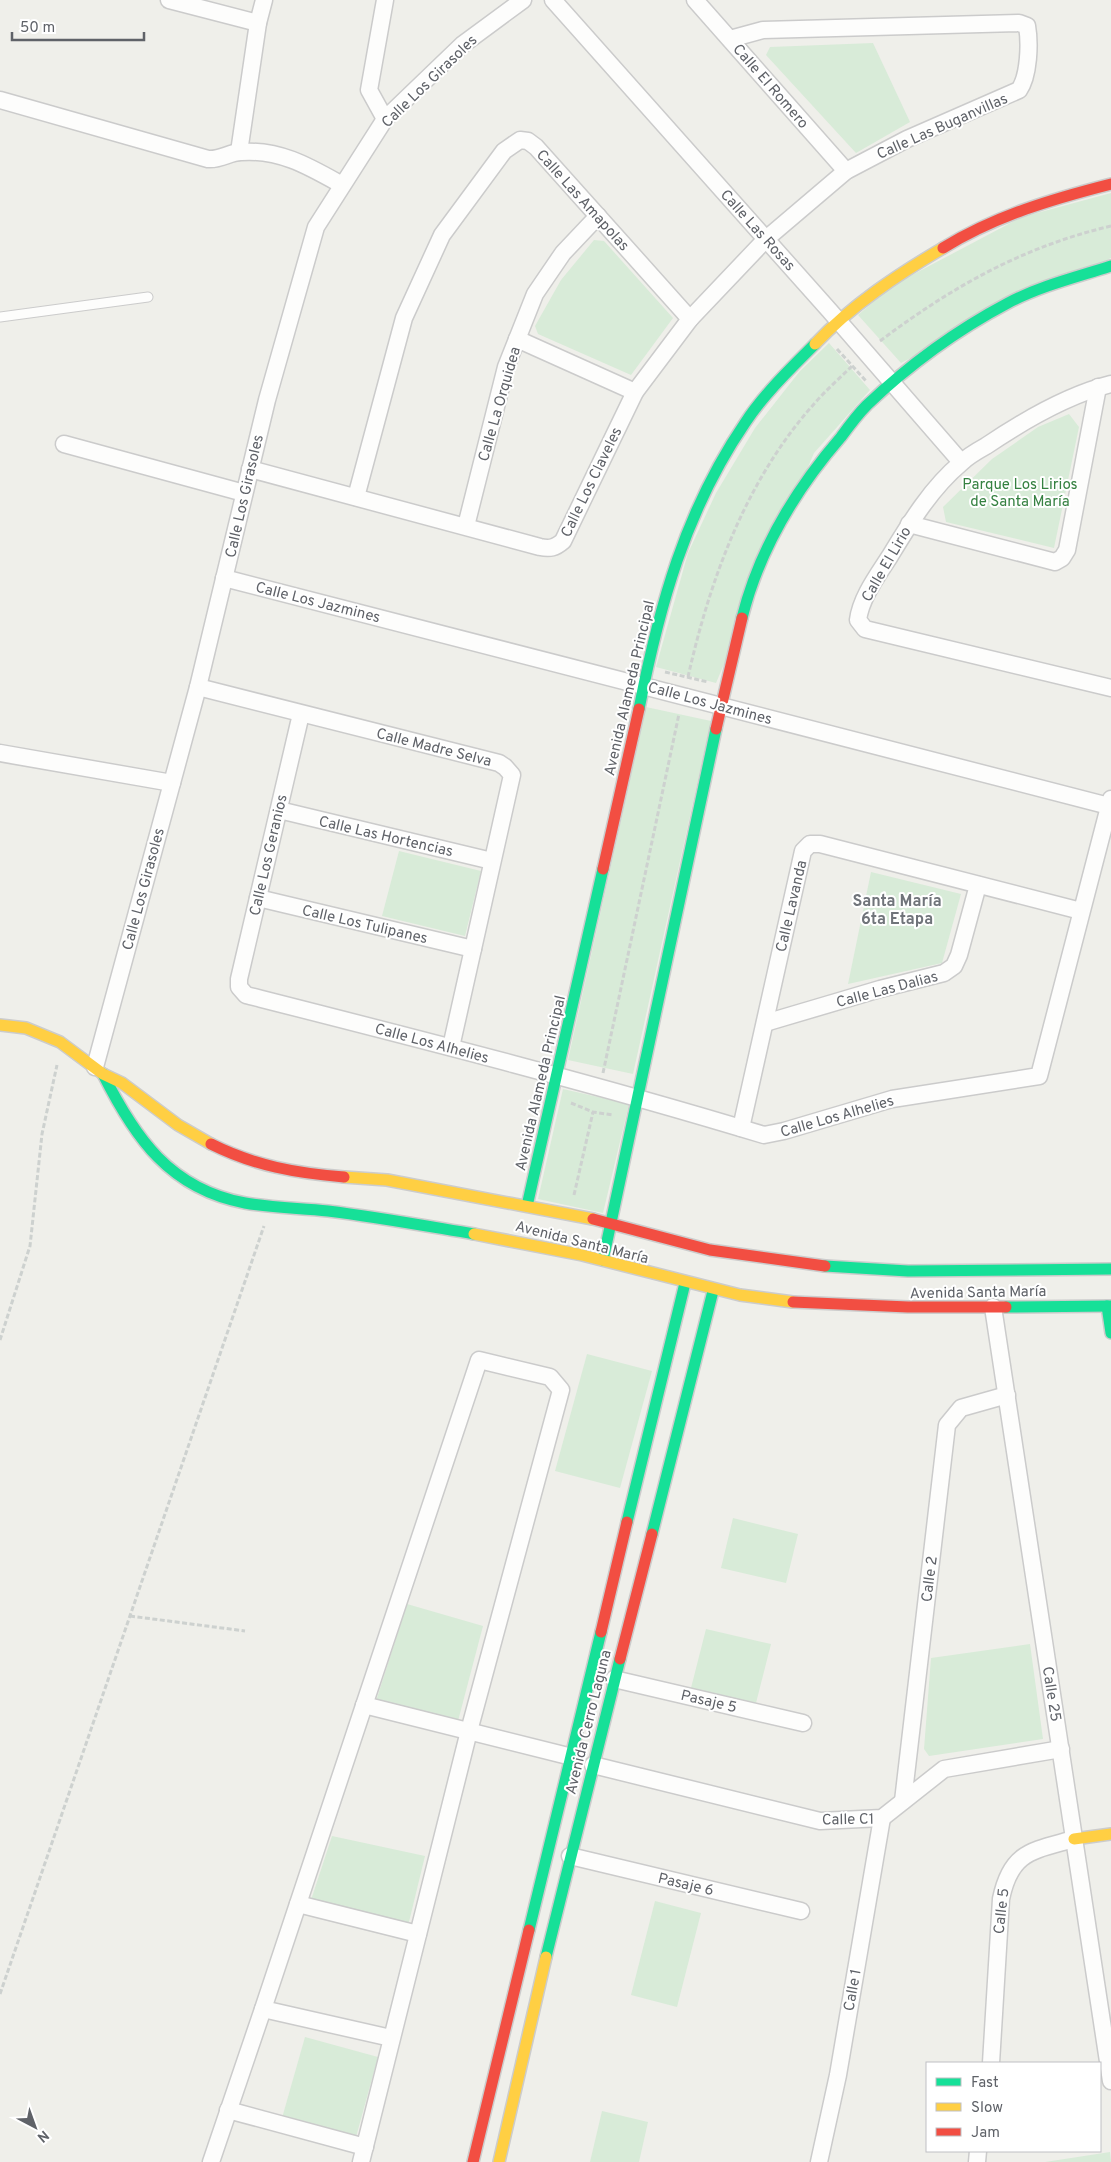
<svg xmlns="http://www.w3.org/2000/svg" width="1111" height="2162" viewBox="0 0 1111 2162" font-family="Overpass,sans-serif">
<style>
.green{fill:#d8ebd8}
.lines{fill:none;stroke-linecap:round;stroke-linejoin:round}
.lane-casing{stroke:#cbcbcb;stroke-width:11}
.street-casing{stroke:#cbcbcb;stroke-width:19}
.fast-casing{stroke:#ccc;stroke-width:14}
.slow-casing{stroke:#ccc;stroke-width:14}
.jam-casing{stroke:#ccc;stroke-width:14}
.path{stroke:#cdd1cf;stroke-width:3;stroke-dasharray:5 2.5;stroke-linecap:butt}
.lane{stroke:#fdfdfc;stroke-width:9}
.street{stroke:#fdfdfc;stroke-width:16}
.fast{stroke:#16e098;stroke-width:11}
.slow{stroke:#ffcf43;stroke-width:11}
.jam{stroke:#f24e42;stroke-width:11}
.labels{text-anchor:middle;stroke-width:4;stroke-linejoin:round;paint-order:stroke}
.street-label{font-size:15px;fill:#5f6268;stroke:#fff}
.park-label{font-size:15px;fill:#358141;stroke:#fff}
.neighbourhood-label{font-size:16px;font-weight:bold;fill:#70747a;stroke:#fff}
</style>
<rect width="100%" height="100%" fill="#efefea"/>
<g class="green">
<path d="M873 43 910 122 856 153 766 55 770 47Z"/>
<path d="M1111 193V258L901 363 858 315 893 285 1022 217Z"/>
<path d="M594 240 604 241 673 318 631 375 538 334 535 326 561 280Z"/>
<path d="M829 343 870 390 814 453 716 683 656 667 688 553 716 493 755 428 800 371Z"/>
<path d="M1069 414 1079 427 1054 548 946 522 943 507 992 459 1038 427Z"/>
<path d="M646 707 711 721 633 1074 568 1060Z"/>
<path d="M399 851 481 871 465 936 382 916Z"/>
<path d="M871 872 961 894 942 963 848 984Z"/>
<path d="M563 1089 629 1104 603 1213 538 1199Z"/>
<path d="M587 1354 652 1371 620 1488 555 1471Z"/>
<path d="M733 1518 798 1534 786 1583 721 1568Z"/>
<path d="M407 1604 483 1626 458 1721 376 1701Z"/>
<path d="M706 1629 771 1644 756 1703 691 1688Z"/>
<path d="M1030 1644 1043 1739 929 1756 924 1749 931 1658Z"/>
<path d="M332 1836 425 1856 408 1926 311 1900Z"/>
<path d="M655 1901 701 1913 677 2007 631 1995Z"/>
<path d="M305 2037 378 2057 356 2137 282 2118Z"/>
<path d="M602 2111 648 2122 639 2162H590Z"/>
<path d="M1110 2152 1111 2162H1045Z"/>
</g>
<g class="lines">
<g class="lane-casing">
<path id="lane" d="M0 317 148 297"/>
</g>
<g class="street-casing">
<g id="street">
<path d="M169 0 258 23"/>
<path d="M553 0 829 310 961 462"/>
<path d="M695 0 846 171"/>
<path d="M0 100 208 159C222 160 229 152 241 152 280 149 310 167 342 185"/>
<path d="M385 119 369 90 385 0"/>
<path d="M239 152 258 23 264 0"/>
<path d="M517 339 635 392"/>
<path d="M1111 384C1067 395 1023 421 986 446 977 451 968 456 961 463 931 488 910 523 890 556 878 575 861 597 858 620L865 629 1111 688"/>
<path d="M64 444 244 493"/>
<path d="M250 469 540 547C550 549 555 548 563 541L635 392 690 319 766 239 846 171 907 139 1019 90C1029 76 1030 43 1027 26L1019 23 763 30 730 39"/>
<path d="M356 497 404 318 442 235 504 151 520 140 528 141 536 147 690 319"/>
<path d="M909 524 1055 562 1062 558 1067 550 1098 387"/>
<path d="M466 526 506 367 535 294 563 253 598 216"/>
<path d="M224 578 1109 806"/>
<path d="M198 687 499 763 505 767 512 775 451 1047"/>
<path d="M301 714 239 979V987L246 995C419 1039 593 1083 764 1135L784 1131 892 1099 1039 1076 1111 799"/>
<path d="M0 753 172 783"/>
<path d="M279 810 492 861"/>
<path d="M258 898 473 949"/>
<path d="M765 1023 880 989 944 973 954 966 959 955 978 885"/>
<path d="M95 1067 198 687 267 400 316 227 385 119 462 45 523 0"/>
<path d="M741 1128 803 851 810 844H820L1081 911"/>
<path d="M993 1307 1111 2081"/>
<path d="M614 1679 803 1723"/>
<path d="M364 1705 572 1757"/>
<path d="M593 1765 820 1821 882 1818 944 1769 1061 1749"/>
<path d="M903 1801 947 1425 961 1408 1007 1395"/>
<path d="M570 1856 801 1911"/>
<path d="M298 1904 418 1934"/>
<path d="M263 2009 391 2038"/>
<path d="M991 2063 1001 1899C1011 1851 1032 1851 1074 1839"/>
<path d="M228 2110 365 2147"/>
<path d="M211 2162 263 2009 479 1360 550 1377 561 1390 469 1731 361 2162"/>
<path d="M819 2162 838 2075 882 1818"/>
<path d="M977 2162 978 2151"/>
</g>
</g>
<g class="fast-casing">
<g id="fast">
<path d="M742 618C759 550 796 489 841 437 849 426 858 414 867 405 909 365 957 330 1008 303 1040 286 1077 277 1111 266"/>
<path d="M639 709C659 607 685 511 745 423 764 394 790 369 815 344"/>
<path d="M103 1074C135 1138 170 1189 245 1203 273 1208 301 1208 328 1211 377 1217 426 1226 474 1234"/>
<path d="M527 1206 603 869"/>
<path d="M603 1260 716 729"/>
<path d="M825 1266 908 1271 1111 1269"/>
<path d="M1107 1306 1111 1333"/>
<path d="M1006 1307 1111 1306"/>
<path d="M627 1522 685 1283"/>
<path d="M652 1534 713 1291"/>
<path d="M529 1930 601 1632"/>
<path d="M546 1957 620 1659"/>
</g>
</g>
<g class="slow-casing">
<g id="slow">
<path d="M815 344C852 305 897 275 943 248"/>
<path d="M0 1025 26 1028 60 1042 103 1074 122 1083 178 1125 211 1144"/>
<path d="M344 1177 387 1180 593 1219"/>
<path d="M474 1234 582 1255 740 1295 793 1302"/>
<path d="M1074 1839 1111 1834"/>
<path d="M499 2162 546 1957"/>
</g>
</g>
<g class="jam-casing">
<g id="jam">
<path d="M943 248C995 216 1052 199 1111 184"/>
<path d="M716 729 742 618"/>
<path d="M603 869 639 709"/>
<path d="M211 1144C255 1166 296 1173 344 1177"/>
<path d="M593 1219 710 1250 825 1266"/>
<path d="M793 1302 908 1307H1006"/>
<path d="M601 1632 627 1522"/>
<path d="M620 1659 652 1534"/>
<path d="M473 2162 529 1930"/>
</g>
</g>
<g class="path">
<path d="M880 341C952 287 1022 247 1111 226"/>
<path d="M837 349 866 381"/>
<path d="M665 672 708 682"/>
<path d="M688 677C710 579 746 480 814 404 826 390 840 378 852 366"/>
<path d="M603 1073 679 714"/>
<path d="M571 1103 593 1112 613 1115"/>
<path d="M574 1195 593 1112"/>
<path d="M0 1340 30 1246 42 1134 57 1065"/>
<path d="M130 1616 245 1631"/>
<path d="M0 1994 264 1226"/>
</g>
<use href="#lane" class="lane"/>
<use href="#street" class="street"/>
<use href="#fast" class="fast"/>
<use href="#slow" class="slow"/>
<use href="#jam" class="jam"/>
</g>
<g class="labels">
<g class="street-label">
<text transform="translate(429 81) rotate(-44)" y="5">Calle Los Girasoles</text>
<text transform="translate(771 86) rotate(49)" y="5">Calle El Romero</text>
<text transform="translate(942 126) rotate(-24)" y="5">Calle Las Buganvillas</text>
<text transform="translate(583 200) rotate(48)" y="5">Calle Las Amapolas</text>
<text transform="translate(758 230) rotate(48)" y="5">Calle Las Rosas</text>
<text transform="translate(499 404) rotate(-74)" y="5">Calle La Orquidea</text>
<text transform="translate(591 482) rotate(-64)" y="5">Calle Los Claveles</text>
<text transform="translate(244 496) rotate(-77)" y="5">Calle Los Girasoles</text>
<text transform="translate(886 564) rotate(-60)" y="5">Calle El Lirio</text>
<text transform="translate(318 602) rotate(14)" y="5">Calle Los Jazmines</text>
<text transform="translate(629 688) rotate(-77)" y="5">Avenida Alameda Principal</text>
<text transform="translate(710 703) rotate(15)" y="5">Calle Los Jazmines</text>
<text transform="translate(434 747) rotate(14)" y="5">Calle Madre Selva</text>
<text transform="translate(386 836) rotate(13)" y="5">Calle Las Hortencias</text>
<text transform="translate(268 855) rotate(-77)" y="5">Calle Los Geranios</text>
<text transform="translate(143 889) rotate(-75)" y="5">Calle Los Girasoles</text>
<text transform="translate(791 906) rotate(-77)" y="5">Calle Lavanda</text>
<text transform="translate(365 924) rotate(13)" y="5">Calle Los Tulipanes</text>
<text transform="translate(887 989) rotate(-15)" y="5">Calle Las Dalias</text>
<text transform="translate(432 1043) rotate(15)" y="5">Calle Los Alhelies</text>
<text transform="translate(540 1083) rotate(-77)" y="5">Avenida Alameda Principal</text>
<text transform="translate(837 1116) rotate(-16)" y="5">Calle Los Alhelies</text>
<text transform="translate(582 1242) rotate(14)" y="5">Avenida Santa María</text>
<text transform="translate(978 1292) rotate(-1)" y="5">Avenida Santa María</text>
<text transform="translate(929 1579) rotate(-83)" y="5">Calle 2</text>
<text transform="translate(1052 1694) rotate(81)" y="5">Calle 25</text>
<text transform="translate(709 1701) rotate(13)" y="5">Pasaje 5</text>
<text transform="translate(588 1722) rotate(-76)" y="5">Avenida Cerro Laguna</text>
<text transform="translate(848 1819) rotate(-1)" y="5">Calle C1</text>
<text transform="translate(686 1884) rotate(13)" y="5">Pasaje 6</text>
<text transform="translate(1001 1911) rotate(-84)" y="5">Calle 5</text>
<text transform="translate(852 1990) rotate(-80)" y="5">Calle 1</text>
</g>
<g class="park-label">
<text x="1020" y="489">Parque Los Lirios<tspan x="1020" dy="17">de Santa María</tspan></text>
</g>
<g class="neighbourhood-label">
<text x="897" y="906">Santa María<tspan x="897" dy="18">6ta Etapa</tspan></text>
</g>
</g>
<rect x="926" y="2062" width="175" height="90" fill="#ffffff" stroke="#bfc0c3"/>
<rect x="936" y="2078" width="25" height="8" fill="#16e098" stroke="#bfc0c3"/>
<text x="971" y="2087" font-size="15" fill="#5f6268">Fast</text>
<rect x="936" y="2103" width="25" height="8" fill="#ffcf43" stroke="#bfc0c3"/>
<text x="971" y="2112" font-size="15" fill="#5f6268">Slow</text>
<rect x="936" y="2128" width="25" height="8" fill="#f24e42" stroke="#bfc0c3"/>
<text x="971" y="2137" font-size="15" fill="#5f6268">Jam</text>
<g transform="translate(35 2127) rotate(139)" stroke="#ffffff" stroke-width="4" paint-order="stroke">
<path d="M0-4L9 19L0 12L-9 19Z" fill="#5f6268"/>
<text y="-8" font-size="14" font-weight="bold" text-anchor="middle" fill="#5f6268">N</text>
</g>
<path d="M12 32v8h132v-8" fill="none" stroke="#5f6268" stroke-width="2.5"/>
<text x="20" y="32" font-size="15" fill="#5f6268" stroke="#ffffff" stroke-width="4" paint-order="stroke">50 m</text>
</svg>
